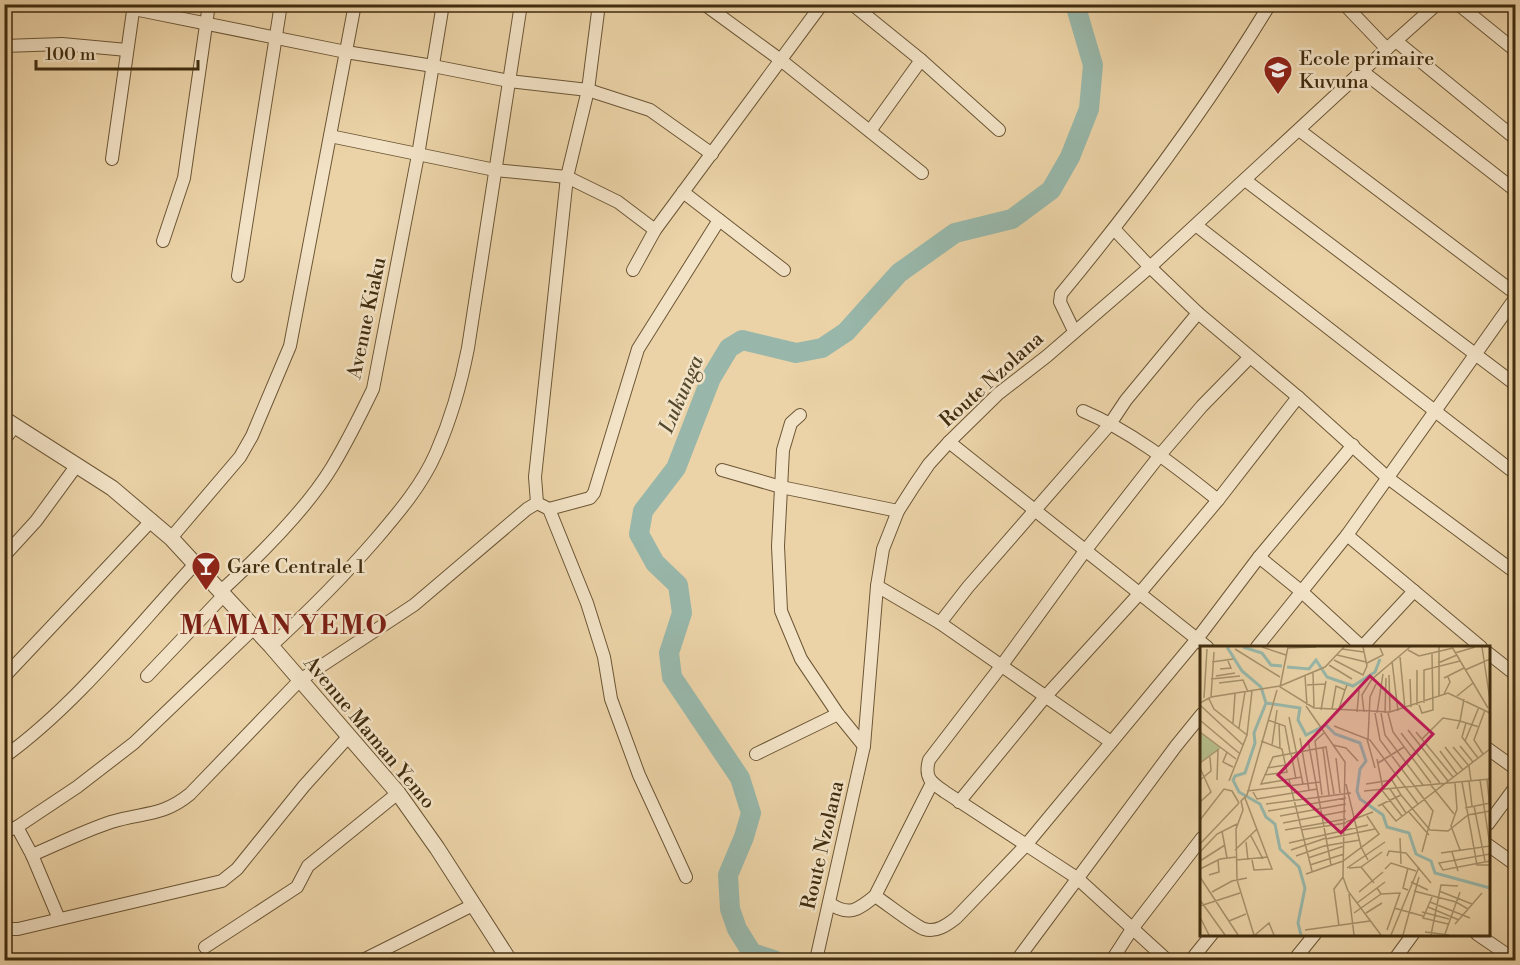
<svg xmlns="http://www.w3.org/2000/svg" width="1520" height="965" viewBox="0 0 1520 965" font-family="'Libre Bodoni',serif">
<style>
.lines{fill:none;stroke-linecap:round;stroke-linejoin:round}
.river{stroke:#98b7aa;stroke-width:20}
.minor-casing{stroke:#6c5635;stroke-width:14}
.tertiary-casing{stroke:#6c5635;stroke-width:17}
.minor{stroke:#f2e2c6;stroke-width:12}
.tertiary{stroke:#f2e2c6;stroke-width:15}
.labels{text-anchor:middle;stroke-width:5;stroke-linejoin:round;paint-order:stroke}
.poi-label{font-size:20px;fill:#412d0f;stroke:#f2e2c6;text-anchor:start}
.street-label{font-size:20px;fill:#412d0f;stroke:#f2e2c6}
.water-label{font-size:21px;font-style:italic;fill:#52492e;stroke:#f2e2c6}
.district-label{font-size:26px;font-weight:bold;letter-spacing:1.5px;fill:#7a1f14;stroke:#f2e2c6}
.inset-river{fill:none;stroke:#98b7aa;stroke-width:3}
.inset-road{fill:none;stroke:#a7916a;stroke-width:1.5}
.view{fill:#c2185b;fill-opacity:0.15;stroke:#c2185b;stroke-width:3}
.inset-edge{fill:none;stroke:#412d0f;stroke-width:3}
</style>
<rect width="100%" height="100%" fill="#ebd3a7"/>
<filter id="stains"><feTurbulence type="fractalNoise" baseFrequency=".00333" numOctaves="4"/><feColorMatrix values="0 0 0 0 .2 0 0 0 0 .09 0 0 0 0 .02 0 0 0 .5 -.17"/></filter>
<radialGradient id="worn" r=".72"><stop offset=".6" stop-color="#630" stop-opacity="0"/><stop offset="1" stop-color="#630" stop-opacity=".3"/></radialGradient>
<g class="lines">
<path class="river" d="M774 960 752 953 737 929 730 909 728 875 744 837 751 813 740 778 672 677 669 653 682 613 678 585 655 563 639 534 643 511 676 468 711 378 729 348 742 340 796 353 822 348 846 332 899 273 955 233 1012 219 1051 190 1070 157 1089 109 1093 65 1075 4"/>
<g class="minor-casing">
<g id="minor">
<path d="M704 4 782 61 922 173"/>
<path d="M852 4 921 60 999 130"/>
<path d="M1344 4 1387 49"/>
<path d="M1458 4 1516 51"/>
<path d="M134 9 346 52 433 66 509 81 588 90 650 110 712 154"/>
<path d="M1396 41 1516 139"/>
<path d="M4 46 62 44 127 50"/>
<path d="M1362 71 1516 191"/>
<path d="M1299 130 1516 294"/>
<path d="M870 131 921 60"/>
<path d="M330 136 495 170 567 177 618 202 655 230"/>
<path d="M112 159 134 4"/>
<path d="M1245 180 1516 385"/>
<path d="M683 192 784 270"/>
<path d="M1197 226 1516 474"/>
<path d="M1114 229 1150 267 1198 313 1298 397 1388 478 1516 573"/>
<path d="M163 241 184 178 209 4"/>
<path d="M633 270 655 230 822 4"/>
<path d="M238 276 281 4"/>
<path d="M1074 331 1060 302 1061 294C1137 202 1208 106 1270 4"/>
<path d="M1083 411C1133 432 1176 467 1218 500"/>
<path d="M800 415 791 423 783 450 778 546 781 611 801 659 838 714 864 746"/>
<path d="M4 440 15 426"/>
<path d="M949 442 1207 647"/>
<path d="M722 470 781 487 898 511"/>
<path d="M537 503 535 477 567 177 588 90 599 4"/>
<path d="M537 503 549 509 587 603 604 657 611 699 639 775 686 877"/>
<path d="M549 509 590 498 594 493 638 349 719 220"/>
<path d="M1347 535 1481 647"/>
<path d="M171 538 240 457 252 436 290 346 355 4"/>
<path d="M4 556 36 521 77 465"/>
<path d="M1259 557 1302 592 1362 647"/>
<path d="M877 586 940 623 1111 742"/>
<path d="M221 591C258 557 306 510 332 467 347 442 360 416 373 389L418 155 443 4"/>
<path d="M940 623 968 587 1110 424 1126 400 1198 313"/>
<path d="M271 646C308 612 343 577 376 539 399 512 422 485 436 453 451 419 461 384 468 348L521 4"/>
<path d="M1257 647 1347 535 1516 297"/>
<path d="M1362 647 1414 591"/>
<path d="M1488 653 1516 675"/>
<path d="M147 676 224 595"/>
<path d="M4 677 152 520"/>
<path d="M1488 749 1516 769"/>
<path d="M756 754 838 714"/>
<path d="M4 757C76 705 135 629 195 564"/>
<path d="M959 802 1045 697 1139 594 1218 500 1298 397"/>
<path d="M1488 824 1516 786"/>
<path d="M17 827 32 855 59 919"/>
<path d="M4 832 17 827 77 787 134 743 254 628"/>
<path d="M1488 845 1516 865"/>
<path d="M32 855C58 844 84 831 111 822 143 812 162 817 190 794L300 680 414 605 527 509 537 503"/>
<path d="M875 896C886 903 915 926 924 929 936 933 947 925 956 918L1026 845 1197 639 1259 557 1353 445"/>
<path d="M829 903C849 917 858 910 875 896L932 783"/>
<path d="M4 929H18L222 881 237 869 304 786 349 736"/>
<path d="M1477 934 1515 960"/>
<path d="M205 947 297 887 308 866 398 793"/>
<path d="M363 960 473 905"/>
<path d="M816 960 864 746 877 586 883 549 898 511 914 486 929 464 949 442 998 394 1047 356 1150 267 1362 71 1437 4"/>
<path d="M1017 960 1176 746 1202 714"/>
<path d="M1112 960 1132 929 1202 838"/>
<path d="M1167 960 1077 878 945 792C931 782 924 778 929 760L1002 665 1085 551 1160 455 1202 406 1250 357"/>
<path d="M1191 960 1212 934"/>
<path d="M1294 960 1315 934"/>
<path d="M1394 960 1413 934"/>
</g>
</g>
<g class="tertiary-casing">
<path id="tertiary" d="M4 419 112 488 171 538 195 564 271 646 398 793 437 848 509 960"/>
</g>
<use href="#minor" class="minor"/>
<use href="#tertiary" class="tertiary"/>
</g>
<defs>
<g id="school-pin" transform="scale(1.5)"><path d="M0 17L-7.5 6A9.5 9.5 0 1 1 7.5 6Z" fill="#8f2418" stroke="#f2e2c6"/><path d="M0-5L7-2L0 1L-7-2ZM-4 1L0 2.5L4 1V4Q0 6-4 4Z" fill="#fff"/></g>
<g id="bar-pin" transform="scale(1.5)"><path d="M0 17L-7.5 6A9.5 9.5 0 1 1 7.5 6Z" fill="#8f2418" stroke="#f2e2c6"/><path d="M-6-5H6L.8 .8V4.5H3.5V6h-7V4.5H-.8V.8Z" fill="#fff"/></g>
</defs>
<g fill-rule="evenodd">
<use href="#school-pin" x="1278" y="70"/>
<use href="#bar-pin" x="206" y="566"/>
</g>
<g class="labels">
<g class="poi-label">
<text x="1299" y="65">Ecole primaire<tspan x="1299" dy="23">Kuvuna</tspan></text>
<text x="227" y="573">Gare Centrale 1</text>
</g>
<g class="street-label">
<text transform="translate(366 318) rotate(-78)" y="7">Avenue Kiaku</text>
<text transform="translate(991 379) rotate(-42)" y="7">Route Nzolana</text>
<text transform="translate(370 732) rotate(50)" y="7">Avenue Maman Yemo</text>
<text transform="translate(822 845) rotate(-77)" y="7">Route Nzolana</text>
</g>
<g class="water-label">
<text transform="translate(681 394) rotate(-67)" y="7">Lukunga</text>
</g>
<g class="district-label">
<text x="284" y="634">MAMAN YEMO</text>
</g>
</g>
<g transform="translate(1200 646)">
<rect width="290" height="290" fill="#ebd3a7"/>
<path d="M0 87 21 102 0 116Z" fill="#b5bd89"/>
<path class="inset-river" d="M27 1 42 25 61 41 66 57M43 1 62 7 71 19 82 20M87 21 109 23 116 14 127 31 153 40 175 26 180 13M66 57 100 62 98 74 106 89 126 79 135 88 160 97 166 115 160 123 157 145 160 153 183 169 187 181 209 187 216 208 231 215 235 227 290 242M66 57 54 87 55 97 45 127 35 130 33 134 39 146 60 158 66 171 75 178 80 203 99 221 105 242 98 277 101 289"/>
<path class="inset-road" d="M62 1 86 9M88 1 80 41 114 62 190 66 248 47 290 67M252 1 288 62M282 1 290 54M88 2 116 1M35 3 80 31M142 3 164 6M208 4 219 10 253 2M255 7 275 1M137 9 166 16M200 11 205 63M134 14 163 29 167 20 163 1M192 15 198 65M12 16 33 13M167 17 183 9 180 2M238 17 257 9M129 19 152 33M20 23 31 22 28 15M217 24V59M265 24 290 13M113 27 114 62M189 29 190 66M16 30 35 27M105 30 107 59M244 32 264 22M11 33 40 30M210 33 211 61M19 37 43 34 48 46M107 39 125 38M244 48 250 36 248 31M239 50V1M257 50 273 37M11 51 14 6M4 52 7 3M9 53 14 63 47 89M264 53 260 75 279 81M0 57 11 51 80 40 125 21 144 1M224 57V24L260 15M0 59 43 99M219 59 222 67 233 64 232 8M106 60 145 116 143 231 148 245 181 289M132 63 136 40 145 44 147 39M139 63 145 44M121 64 126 35M157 66 159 44M164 66 162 49 172 33 210 1M175 67 180 94 233 165 222 206M177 67 183 28M181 67 185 89 223 139M185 67 186 32M188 67 193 86 231 137M89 71 103 138M68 74 85 80 90 107M1 75 39 107M33 77 35 48M266 77 262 91 278 112M79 78 80 102M134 80 170 94 218 158M39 82 45 46M208 84 248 135M0 86 36 113M216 86 253 131M201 87 240 137M100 92 109 144M167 93 175 122M168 93 170 51 176 38M222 93 243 72 260 75 257 83M108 94 131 219M61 95 82 103 87 126 64 129M265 95 279 61M72 99 77 64M133 99 146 102 158 115M260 100 273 116M245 101 263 124M253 101 269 120 271 135M123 102 129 149M240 105 257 128M27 106 23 116 33 121M91 107 96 133M283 108 274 94 285 64M136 112 140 147M177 113 183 143M0 117 19 103M178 117 204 101M0 122 11 146 0 156M67 122 86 119M102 131 61 138 73 111 126 101 134 148M287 133 290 163M0 134 11 125 10 111M17 134 18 104M89 134 112 225M280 134 290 200M29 135 47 89 52 45M269 135 272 160M262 136 277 219H290M255 137 257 163 251 180 260 204M146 138 161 201 168 214M166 138 192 134 201 149M230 138 254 168M181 143 202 170M190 143 206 167M47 145 120 136M164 145 290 133M53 146 57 153 117 143M122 149 115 95 124 87M45 152 72 223 54 224 52 214M66 158 151 147M182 158 196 175 290 103M178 160 201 149 230 184 248 185 268 169 290 165M274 160 285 215M265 162 290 157M68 165 146 152M208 165 229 189M80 170 146 158M0 174 24 143 32 145 39 157M146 176 173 166M83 177 146 165M85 184 146 173M101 184 146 177M22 185 27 212M51 190 63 213M200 192 201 218M126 193 175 183M46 196 48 214M89 197 168 179M0 198 39 157M35 204 57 183M91 204 126 192M0 206 17 188 37 178M252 206 258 225M241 207 290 200M290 208 239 217 243 224 290 215M96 210 124 200 160 194M187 210 189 205 206 207 231 237M108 212 144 200M36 214 68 211M0 215 25 199M110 219 144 208M161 221 174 237M147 222 185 196M149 222 161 221 182 206M0 223 20 213 36 211M185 223 191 217 216 225M106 228 143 215 179 188 167 170M9 229 19 226 18 214M0 231 38 289M211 236 228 244M177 242 181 248 200 247 187 284M208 244 203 242 208 222M214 245 256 256 268 263M239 245 272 258M12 246 32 235 47 232M159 246 183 226M149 248 154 289M232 251 223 272 248 278M0 254 25 289M230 256 270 272M157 257 185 236M0 260 40 247M228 261 259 274M194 262 223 270M222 266 249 273M154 267 181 248M166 267 182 257M0 271 9 289M29 275 46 268M255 278 282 247M139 280 134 243 143 231M105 284 170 275M225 286 249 289M245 288 260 246M54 289 37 234 36 183 43 164 41 155 47 149 77 44M55 289 69 277 74 289M191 289 219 221M203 289 219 231M231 289 241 239 258 240"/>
<path class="view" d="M170 30 233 88 141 187 78 129Z"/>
<rect width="290" height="290" class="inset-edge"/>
</g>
<rect width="1520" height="965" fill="none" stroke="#ebd3a7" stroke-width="24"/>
<rect x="6" y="6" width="1508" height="953" fill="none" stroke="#412d0f" stroke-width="3"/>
<rect x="12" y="12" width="1496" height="941" fill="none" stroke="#412d0f" stroke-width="1.5"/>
<path d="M36 60v9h162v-9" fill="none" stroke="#412d0f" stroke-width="3"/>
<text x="45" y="60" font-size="18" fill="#412d0f" stroke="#f2e2c6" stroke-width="4.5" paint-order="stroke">100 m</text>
<rect width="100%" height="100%" filter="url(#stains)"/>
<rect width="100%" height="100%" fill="url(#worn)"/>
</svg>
